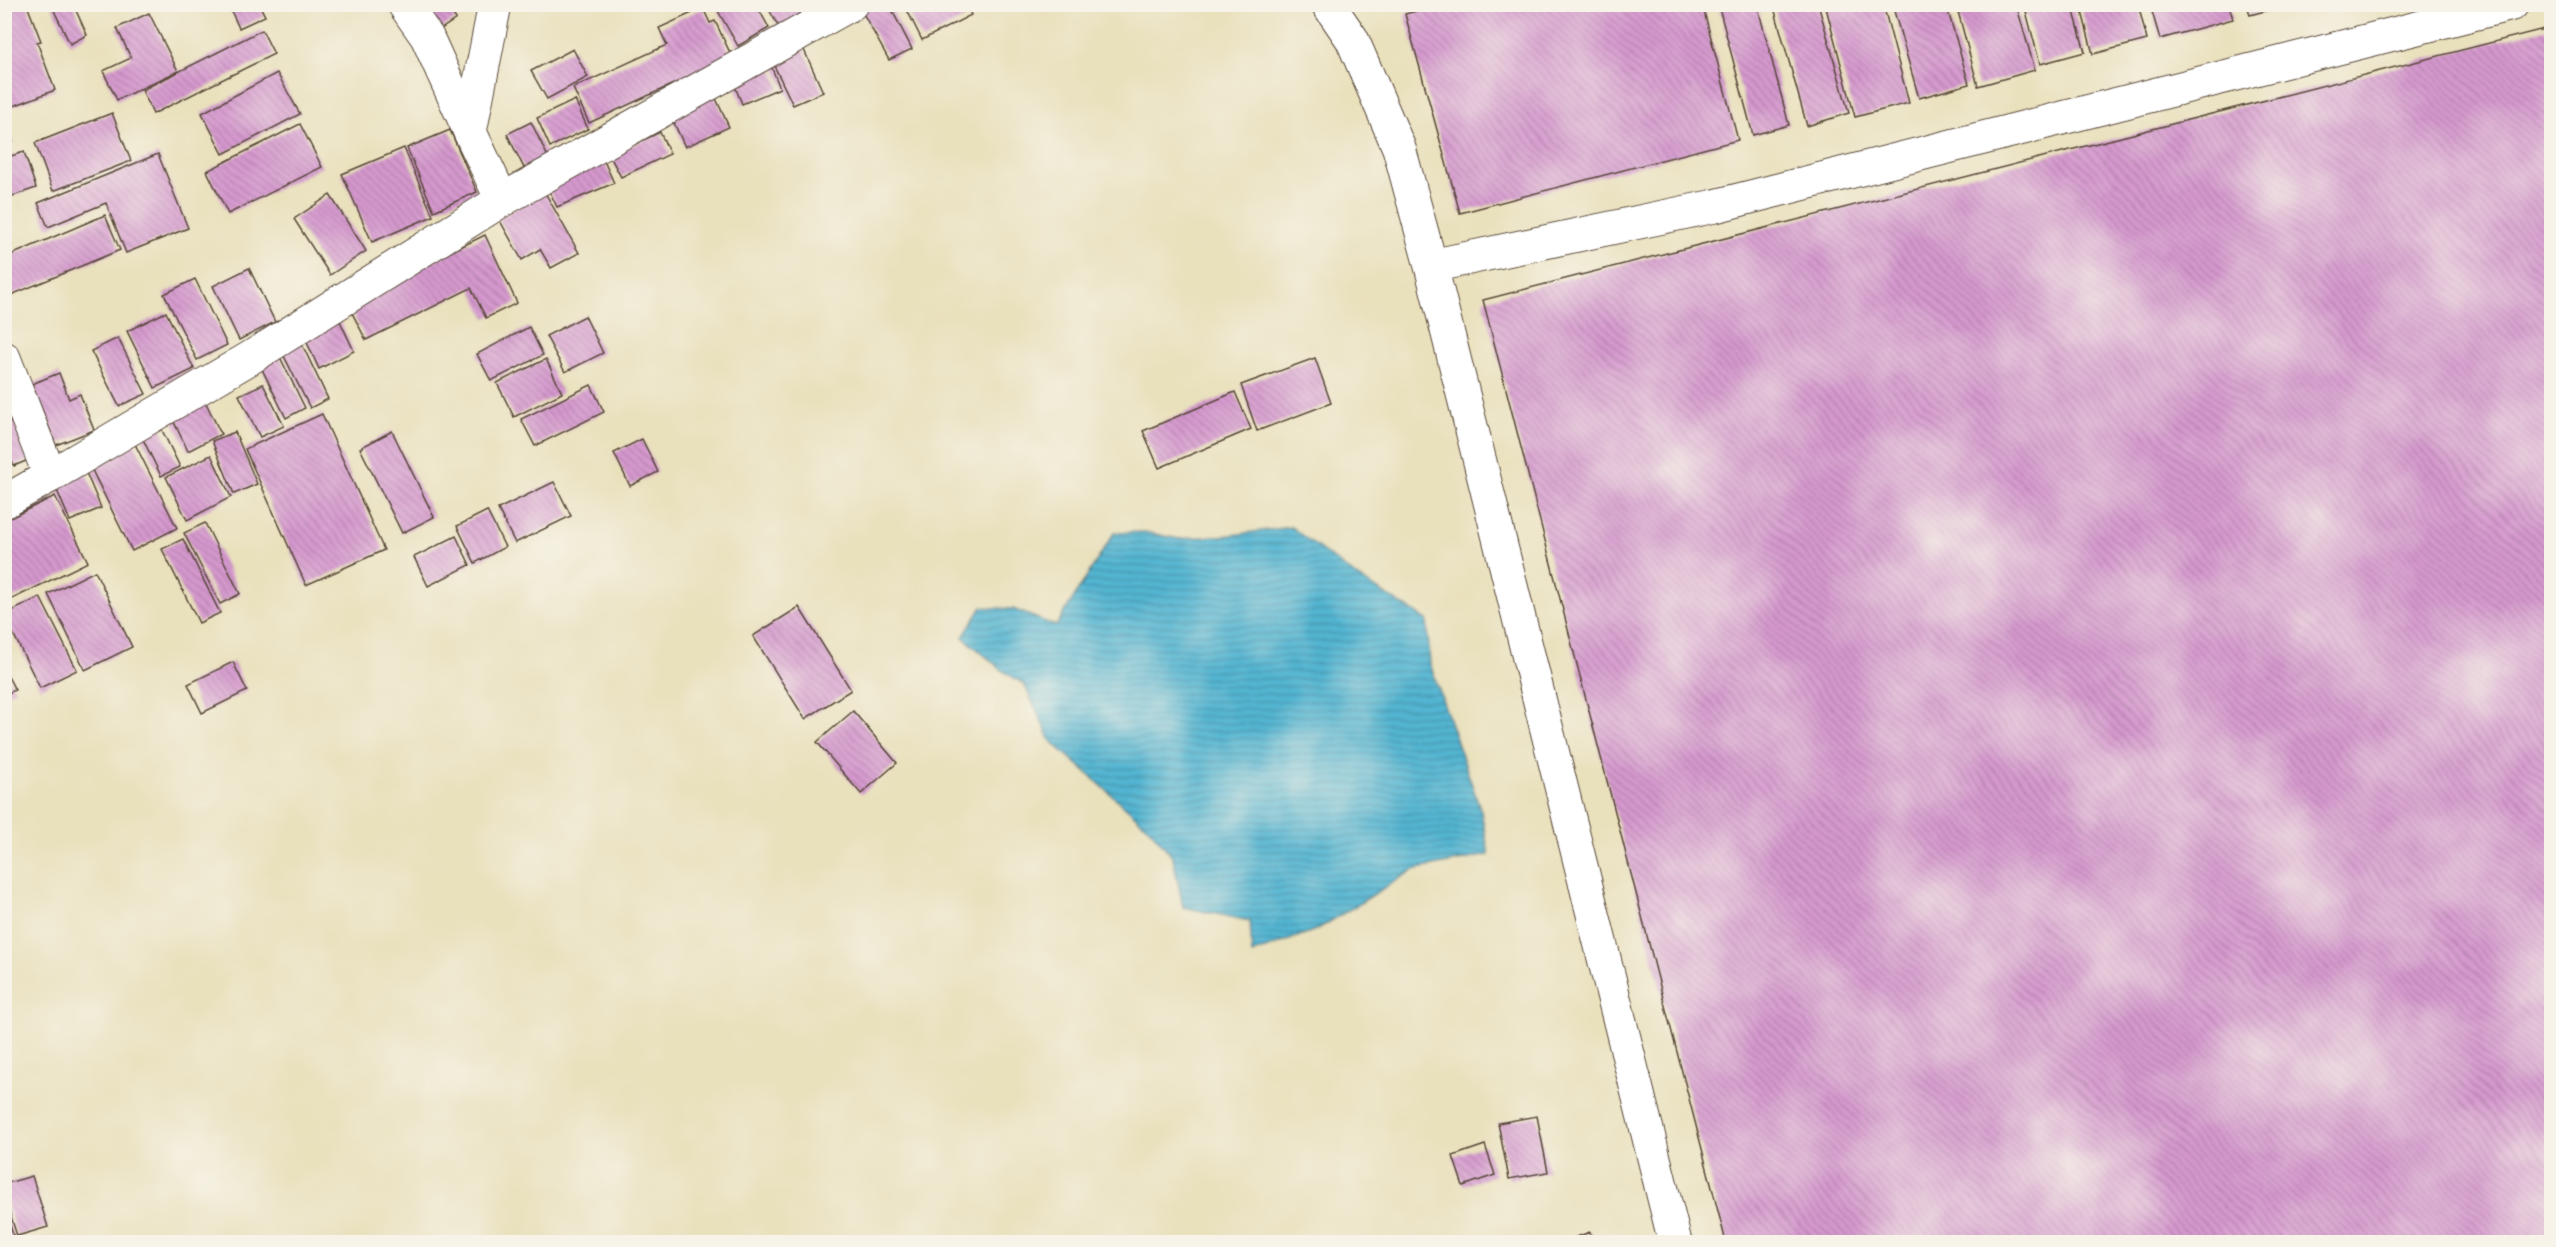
<svg xmlns="http://www.w3.org/2000/svg" width="2556" height="1247" viewBox="0 0 2556 1247" font-family="'Gochi Hand',sans-serif">
<style>
.water{fill:url(#water-rules);stroke:#477078;stroke-width:1.5}
.building{fill:url(#building-back-hatch)}
.lines{fill:none;stroke-linecap:round;stroke-linejoin:round}
.minor-casing{stroke:#554536;stroke-width:35}
.minor{stroke:#fff;stroke-width:33}
</style>
<defs>
<pattern id="water-rules" width="6" height="5" patternUnits="userSpaceOnUse" patternTransform="scale(1.5)"><rect width="6" height="5" fill="#53b5d2"/><path d="M0 2.5h6" fill="none" stroke="#4693aa"/></pattern>
<pattern id="building-back-hatch" width="6" height="6" patternUnits="userSpaceOnUse" patternTransform="scale(1.5)"><rect width="6" height="6" fill="#d699cf"/><path d="M-1 5l2 2M0 0l6 6M5-1l2 2" fill="none" stroke="#af7da7"/></pattern>
</defs>
<rect width="100%" height="100%" fill="#f7f3e8"/>
<filter id="ink" filterUnits="userSpaceOnUse"><feTurbulence type="fractalNoise" baseFrequency=".0167" numOctaves="2"/><feDisplacementMap in="SourceGraphic" scale="12" xChannelSelector="R" yChannelSelector="G"/><feConvolveMatrix kernelMatrix="1 2 1 2 8 2 1 2 1" color-interpolation-filters="sRGB"/></filter>
<filter id="wash" filterUnits="userSpaceOnUse"><feTurbulence type="fractalNoise" baseFrequency=".008" numOctaves="4" result="noise"/><feDisplacementMap in="SourceGraphic" scale="24" xChannelSelector="R" yChannelSelector="G"/><feGaussianBlur stdDeviation="1.35" result="paint"/><feColorMatrix in="noise" values="0 0 0 0 0 0 0 0 0 0 0 0 0 0 0 0 0 1.4 0 .05"/><feComposite in="paint" operator="in"/></filter>
<g filter="url(#wash)">
<rect width="100%" height="100%" fill="#e9e0bc"/>
<path class="water" d="M1291 527 1357 577 1427 620 1430 664 1481 811 1489 855 1413 870 1318 929 1252 954 1250 921 1183 907 1173 857 1148 827 1051 741 1024 684 1003 671 963 637 982 607 1013 609 1056 626 1114 533 1145 532 1179 539 1231 535Z"/>
<g id="blocks">
<g class="building">
<path d="M4 4 27 5 41 41 37 42 55 90 11 107 4 91Z"/>
<path d="M51 4H73L87 35 70 44Z"/>
<path d="M228 4H259L265 16 239 28Z"/>
<path d="M419 4H446L456 19 438 31Z"/>
<path d="M714 4H756L769 28 738 46Z"/>
<path d="M766 4H807L812 13 781 31Z"/>
<path d="M863 4H966L971 15 922 40 905 6 893 12 912 49 889 60 859 6Z"/>
<path d="M1442 4H1702L1738 140 1460 213 1405 14Z"/>
<path d="M1718 4H1757L1789 125 1753 135Z"/>
<path d="M1773 4H1818L1849 113 1807 126Z"/>
<path d="M1825 4H1883L1909 103 1855 117Z"/>
<path d="M1892 4H1946L1969 84 1919 98Z"/>
<path d="M1956 4H2016L2035 70 1978 86Z"/>
<path d="M2024 4H2072L2085 52 2040 64Z"/>
<path d="M2080 4H2138L2147 40 2093 54Z"/>
<path d="M2247 4H2286L2287 5 2250 15Z"/>
<path d="M2150 5H2229L2233 19 2160 39Z"/>
<path d="M703 8 710 23 715 21 732 57 589 123 573 88 667 45 659 28Z"/>
<path d="M149 13 178 71 117 100 103 71 131 58 117 28Z"/>
<path d="M2552 27V1242H1726L1483 300Z"/>
<path d="M262 30 274 54 153 114 142 90Z"/>
<path d="M800 41 823 92 793 105 769 55Z"/>
<path d="M573 49 588 77 547 99 531 71Z"/>
<path d="M769 61 780 88 742 104 731 76Z"/>
<path d="M277 73 300 114 223 154 202 113Z"/>
<path d="M713 92 729 127 685 147 669 112Z"/>
<path d="M575 100 588 129 550 147 537 118Z"/>
<path d="M112 113 131 161 53 191 35 143Z"/>
<path d="M531 122 548 157 524 168 507 134Z"/>
<path d="M4 124 13 142 4 145Z"/>
<path d="M300 124 322 167 228 214 207 171Z"/>
<path d="M450 130 477 192 434 211 407 148Z"/>
<path d="M660 132 670 154 621 177 610 156Z"/>
<path d="M404 148 433 216 372 242 342 174Z"/>
<path d="M24 152 36 188 4 199V158Z"/>
<path d="M158 154 188 228 126 253 106 203 48 227 38 203Z"/>
<path d="M604 161 614 183 557 207 547 186Z"/>
<path d="M543 189 579 253 551 268 540 249 522 260 499 219Z"/>
<path d="M330 195 366 251 330 275 294 219Z"/>
<path d="M105 215 120 250 4 298V258Z"/>
<path d="M485 235 517 303 486 318 471 288 366 340 347 303Z"/>
<path d="M249 268 275 322 239 340 213 286Z"/>
<path d="M195 279 227 345 197 360 164 294Z"/>
<path d="M166 312 194 369 155 388 127 331Z"/>
<path d="M585 316 603 353 565 372 546 336Z"/>
<path d="M340 321 354 351 319 369 305 338Z"/>
<path d="M529 327 543 355 491 381 477 354Z"/>
<path d="M118 338 146 394 119 406 91 351Z"/>
<path d="M299 338 328 399 310 408 280 348Z"/>
<path d="M278 353 305 408 286 418 259 363Z"/>
<path d="M1315 358 1331 403 1257 431 1241 385Z"/>
<path d="M546 359 562 393 514 417 497 383Z"/>
<path d="M59 373 69 399 80 394 94 430 56 445 32 384Z"/>
<path d="M263 384 284 426 260 437 239 395Z"/>
<path d="M591 385 604 412 535 446 521 419Z"/>
<path d="M1235 392 1251 429 1159 468 1143 431Z"/>
<path d="M204 399 221 434 188 451 171 416Z"/>
<path d="M322 414 384 550 306 585 245 449Z"/>
<path d="M24 417 40 455 14 466 4 445V425Z"/>
<path d="M158 422 180 467 161 476 139 431Z"/>
<path d="M392 431 434 517 402 533 360 448Z"/>
<path d="M235 432 257 484 234 494 212 441Z"/>
<path d="M132 438 177 528 132 551 87 460Z"/>
<path d="M642 439 658 472 630 486 614 453Z"/>
<path d="M211 455 231 497 187 520 166 477Z"/>
<path d="M84 468 101 508 70 521 53 481Z"/>
<path d="M554 482 571 516 515 543 498 509Z"/>
<path d="M55 496 88 562 4 603V521Z"/>
<path d="M487 511 505 547 475 563 457 526Z"/>
<path d="M205 523 240 594 220 604 184 533Z"/>
<path d="M456 536 470 565 428 586 414 557Z"/>
<path d="M183 539 220 613 199 623 162 549Z"/>
<path d="M95 571 132 647 85 670 48 594Z"/>
<path d="M40 597 77 670 40 688 4 615Z"/>
<path d="M799 607 851 690 805 719 753 636Z"/>
<path d="M233 662 247 691 202 713 188 684Z"/>
<path d="M4 669 15 690 4 695Z"/>
<path d="M853 711 897 763 861 794 817 742Z"/>
<path d="M1537 1116 1548 1172 1509 1179 1498 1123Z"/>
<path d="M1485 1145 1495 1175 1463 1186 1453 1156Z"/>
<path d="M32 1176 48 1227 17 1236 4 1194V1184Z"/>
<path d="M4 1208H5L15 1242H4Z"/>
<path d="M1590 1232 1595 1242H1563Z"/>
</g>
</g>
</g>
<g filter="url(#ink)">
<use href="#blocks" fill-opacity="0" stroke="#554536" stroke-width="1.5"/>
<g class="lines">
<g class="minor-casing">
<g id="minor">
<path d="M404 4 427 37 470 132"/>
<path d="M1328 4 1352 39 1399 148 1431 266"/>
<path d="M502 200 851 4"/>
<path d="M4 358 50 476 4 502"/>
<path d="M50 476 250 358 502 200 470 132 495 4"/>
<path d="M1675 1242 1431 266 1715 206 2512 4"/>
</g>
</g>
<use href="#minor" class="minor"/>
</g>
</g>
<rect width="2556" height="1247" fill="none" stroke="#f7f3e8" stroke-width="24"/>
</svg>
